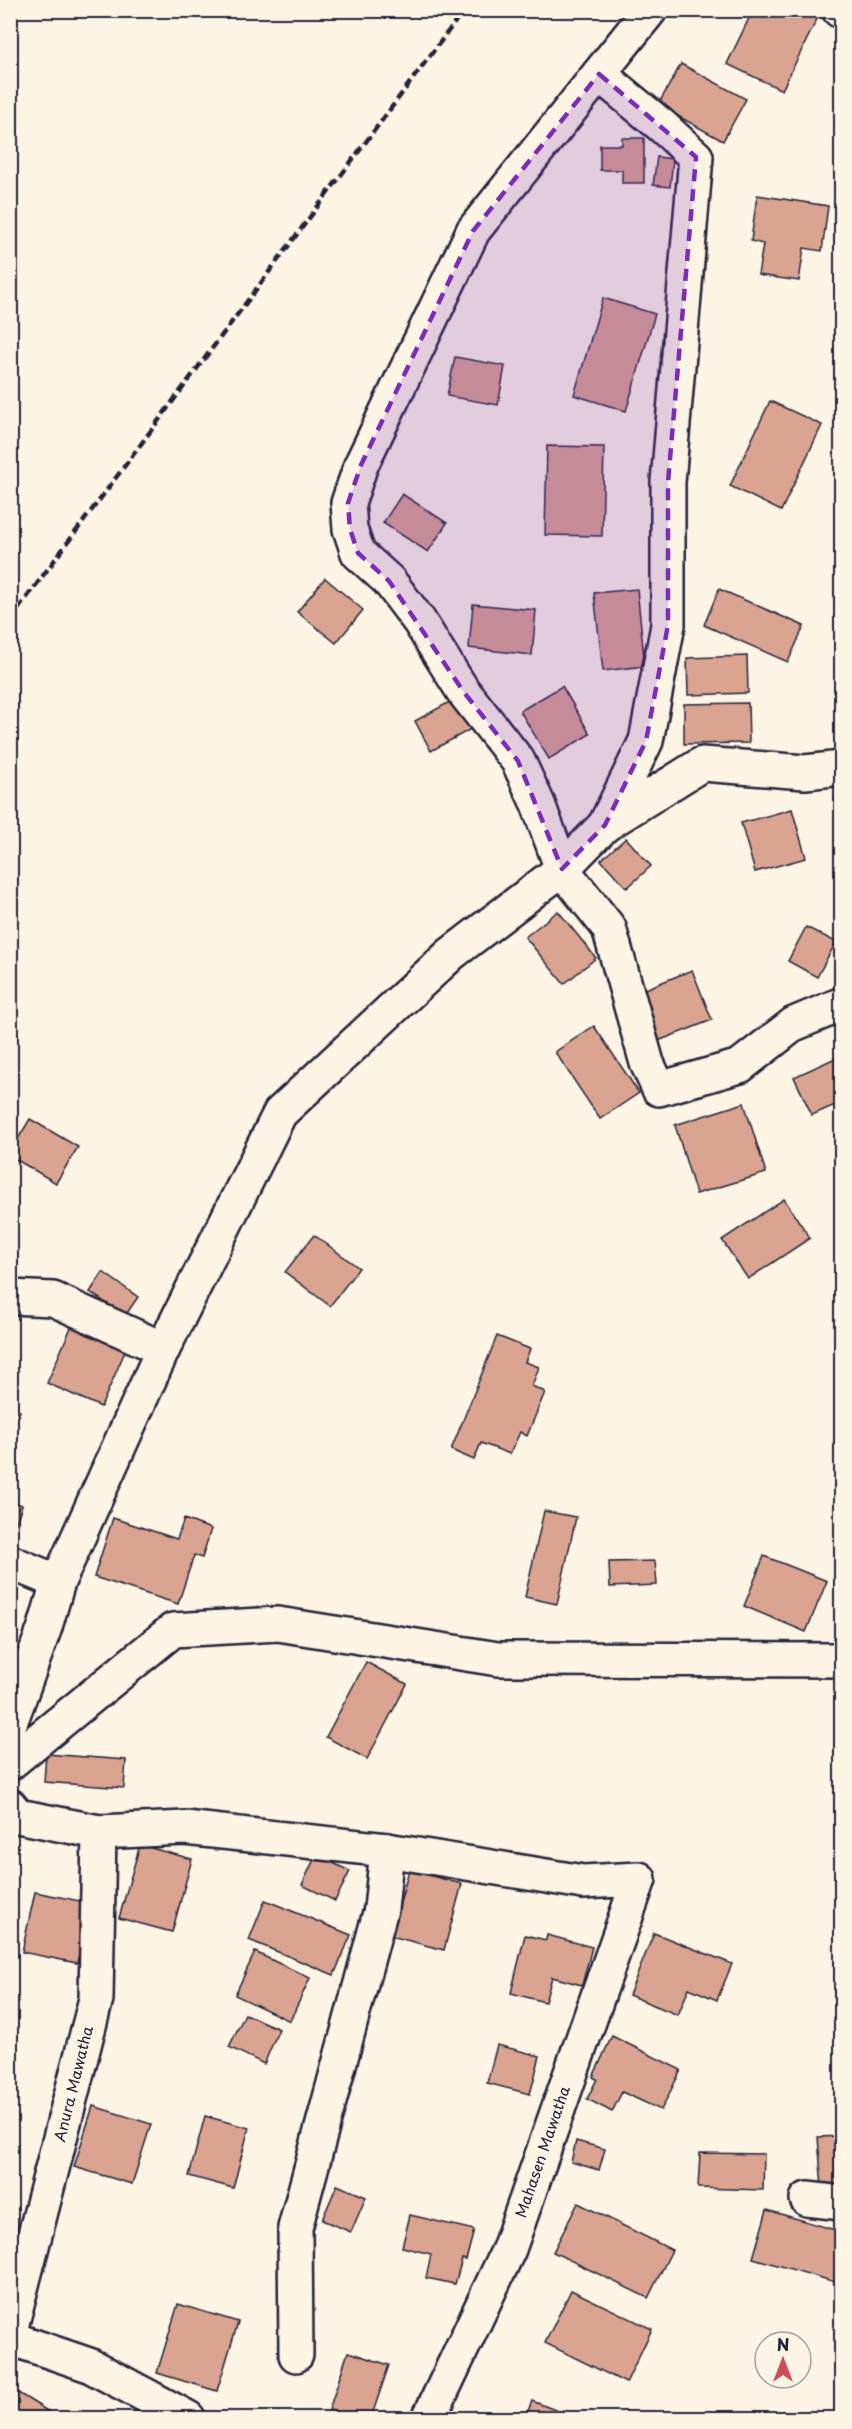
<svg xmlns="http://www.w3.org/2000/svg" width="852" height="2429" viewBox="0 0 852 2429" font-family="'Playpen Sans',sans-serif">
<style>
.building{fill:#daa491;stroke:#22223b;stroke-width:1.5}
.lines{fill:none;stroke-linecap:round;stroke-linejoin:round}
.minor-casing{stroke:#22223b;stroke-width:38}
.minor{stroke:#fcf5e5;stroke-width:33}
.rail{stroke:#22223b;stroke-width:4.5;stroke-dasharray:9 4.5;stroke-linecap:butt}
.marked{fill:#7b2cbf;fill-opacity:0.2;stroke:#7b2cbf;stroke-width:4.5;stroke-dasharray:12 8;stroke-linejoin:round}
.labels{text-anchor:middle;stroke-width:6;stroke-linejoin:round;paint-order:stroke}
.street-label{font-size:15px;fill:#22223b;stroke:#fcf5e5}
</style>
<rect width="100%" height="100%" fill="#fcf5e5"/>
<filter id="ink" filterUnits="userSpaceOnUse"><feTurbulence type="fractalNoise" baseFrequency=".0167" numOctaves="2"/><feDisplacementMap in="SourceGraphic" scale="12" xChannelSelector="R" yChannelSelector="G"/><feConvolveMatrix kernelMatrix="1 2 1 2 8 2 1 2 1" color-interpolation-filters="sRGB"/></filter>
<g filter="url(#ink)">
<g class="building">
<path d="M753 10H805L818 17 782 90 727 64Z"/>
<path d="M681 64 746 99 723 141 658 105Z"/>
<path d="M622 138H644V183H622V170H600V145H622Z"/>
<path d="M657 157 673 159 670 187 653 185Z"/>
<path d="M757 195 828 206 822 251 804 248 799 281 758 275 763 244 751 241Z"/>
<path d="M603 298 655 314 626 411 574 395Z"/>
<path d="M455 357 505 366 498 405 447 396Z"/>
<path d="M770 401 822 425 781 511 730 486Z"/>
<path d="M547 446 604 447 602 536 545 535Z"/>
<path d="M402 494 447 523 428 552 383 523Z"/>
<path d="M325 578 363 610 336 643 297 612Z"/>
<path d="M637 589 645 666 603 671 594 593Z"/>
<path d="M719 589 804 626 788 662 704 625Z"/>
<path d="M473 604 536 610 532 655 469 648Z"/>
<path d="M747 656 748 693 688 695 687 658Z"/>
<path d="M562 686 590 734 549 759 520 711Z"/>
<path d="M455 699 471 729 431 751 415 721Z"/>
<path d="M748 703 749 743 684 744V704Z"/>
<path d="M842 796V816L835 799Z"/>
<path d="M792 809 806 858 755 872 741 823Z"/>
<path d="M626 838 651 866 627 888 601 860Z"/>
<path d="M558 911 596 958 564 984 525 937Z"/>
<path d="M806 927 836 942 817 977 788 961Z"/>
<path d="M692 970 712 1020 658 1041 638 992Z"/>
<path d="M594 1026 639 1093 600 1119 555 1052Z"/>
<path d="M842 1055V1102L812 1115 794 1077Z"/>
<path d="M744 1103 766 1173 696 1194 675 1125Z"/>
<path d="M30 1119 78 1147 56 1183 10 1156V1152Z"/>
<path d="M784 1199 810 1238 748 1279 722 1240Z"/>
<path d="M314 1235 359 1268 330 1306 285 1272Z"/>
<path d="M103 1272 138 1297 125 1316 90 1292Z"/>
<path d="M72 1325 126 1349 101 1407 47 1383Z"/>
<path d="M497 1336 530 1349 525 1362 539 1367 532 1386 545 1392 527 1436 520 1432 510 1454 481 1443 474 1460 451 1450Z"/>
<path d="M10 1408 20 1411 10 1441Z"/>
<path d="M10 1501 22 1505 13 1532 10 1531Z"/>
<path d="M544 1511 576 1517 557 1604 525 1597Z"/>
<path d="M113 1518 177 1539 184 1519 211 1529 202 1558 194 1555 178 1604 94 1577Z"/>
<path d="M764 1556 827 1581 806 1632 744 1606Z"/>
<path d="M655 1561 657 1585 610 1587 609 1562Z"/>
<path d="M10 1595 16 1597 10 1613Z"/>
<path d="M366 1662 407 1684 367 1759 326 1737Z"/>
<path d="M46 1754 126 1760 124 1788 44 1782Z"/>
<path d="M140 1845 192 1859 172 1932 119 1918Z"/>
<path d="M316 1855 350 1871 335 1901 302 1885Z"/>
<path d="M409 1870 462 1884 444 1950 391 1936Z"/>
<path d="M35 1892 90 1903 77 1963 22 1952Z"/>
<path d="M265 1900 351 1935 334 1975 249 1940Z"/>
<path d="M654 1933 732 1964 717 2000 689 1988 678 2015 629 1995Z"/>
<path d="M525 1935 546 1940 547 1935 592 1947 582 1985 552 1977 545 2002 511 1993Z"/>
<path d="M255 1952 310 1978 290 2021 235 1995Z"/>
<path d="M245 2014 279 2029 264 2064 229 2047Z"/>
<path d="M612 2036 681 2070 661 2110 622 2092 612 2112 587 2099 597 2079 593 2077Z"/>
<path d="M497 2045 540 2056 530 2094 487 2083Z"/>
<path d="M93 2106 151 2124 132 2184 74 2167Z"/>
<path d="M205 2116 249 2128 233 2188 189 2176Z"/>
<path d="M842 2136V2187L822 2188 818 2137Z"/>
<path d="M576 2141 605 2149 599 2170 571 2162Z"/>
<path d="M700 2153 764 2154 763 2190 698 2188Z"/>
<path d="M337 2185 366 2197 351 2232 322 2220Z"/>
<path d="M578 2203 672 2250 648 2298 553 2252Z"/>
<path d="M767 2210 842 2232V2284L753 2258Z"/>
<path d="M410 2215 474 2230 466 2260 462 2259 455 2284 426 2278 431 2254 402 2247Z"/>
<path d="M571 2290 652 2329 626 2383 545 2343Z"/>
<path d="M178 2304 238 2322 217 2391 157 2373Z"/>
<path d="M348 2352 389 2365 371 2418H356L329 2410Z"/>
<path d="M10 2388 59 2418H10Z"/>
<path d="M532 2401 558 2411 556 2418H525Z"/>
</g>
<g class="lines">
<g class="minor-casing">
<g id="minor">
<path d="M650 10 473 231 361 465 348 503 350 529 358 553 389 581 419 621 463 691 518 761 538 804 562 869 609 928 647 1063 659 1089 740 1066 794 1024 842 1004"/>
<path d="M839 10 842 12"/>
<path d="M599 74 662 126 696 157 668 482V625L646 741 605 825"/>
<path d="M10 1297 53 1299 163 1349"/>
<path d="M10 1562 58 1582"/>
<path d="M10 1723 45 1627 58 1582 163 1349 280 1113 451 954 562 869 605 825 702 764 805 772 842 768"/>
<path d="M10 1763 173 1630 278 1624 498 1659 842 1660"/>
<path d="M10 1806 18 1816 99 1832 185 1828 387 1850 583 1882 639 1879 509 2249 429 2418"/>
<path d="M807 2199 842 2203"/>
<path d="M10 2331 96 1999 99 1832"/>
<path d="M10 2338 89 2365 188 2418"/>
<path d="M296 2355 295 2228 381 1909 387 1850"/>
</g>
</g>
<use href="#minor" class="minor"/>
<path class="rail" d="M10 620 464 10"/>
</g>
</g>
<path class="marked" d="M599 74 696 157 668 482V625L646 741 605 825 562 869 518 761 463 691 389 581 358 553 350 529 348 503 361 465 473 231Z"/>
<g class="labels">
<g class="street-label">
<text transform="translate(74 2084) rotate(-76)" y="5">Anura Mawatha</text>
<text transform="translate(543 2152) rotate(-71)" y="5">Mahasen Mawatha</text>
</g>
</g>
<rect width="852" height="2429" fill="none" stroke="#fcf5e5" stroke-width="36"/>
<rect x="18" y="18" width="816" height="2393" fill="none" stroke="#22223b" stroke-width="2" filter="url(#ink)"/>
<g transform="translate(783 2360)"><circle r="28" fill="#fcf5e5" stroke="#a5a1a1" stroke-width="1.5"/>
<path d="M0-4.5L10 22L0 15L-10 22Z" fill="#d1495b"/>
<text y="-9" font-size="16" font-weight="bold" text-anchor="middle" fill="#22223b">N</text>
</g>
</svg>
